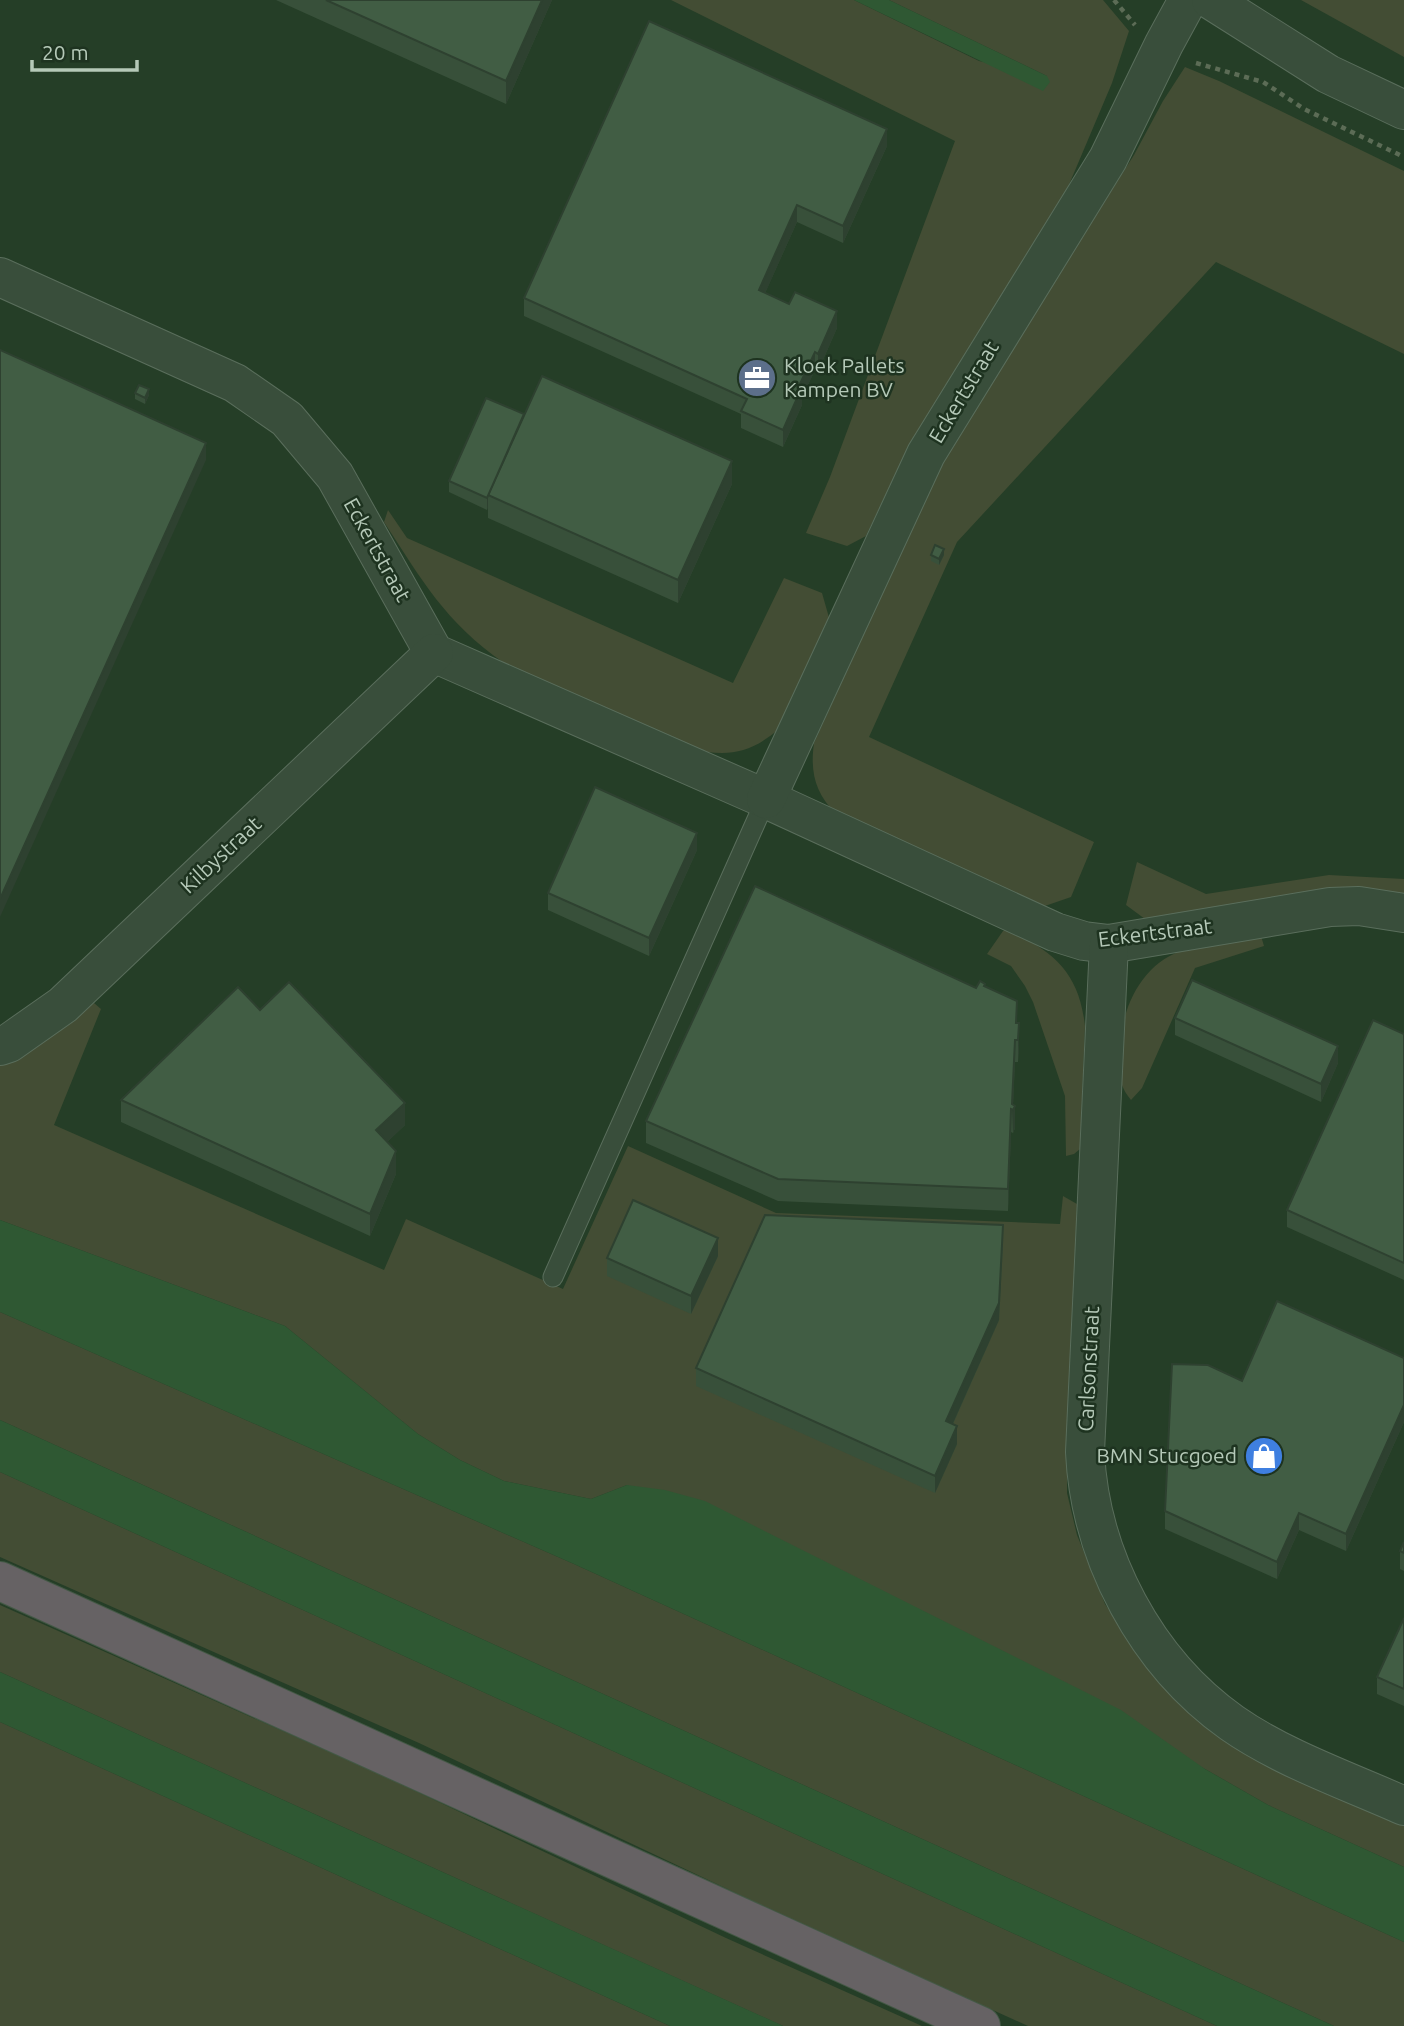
<svg xmlns="http://www.w3.org/2000/svg" width="1404" height="2026" viewBox="0 0 1404 2026" font-family="Ubuntu,sans-serif">
<style>
.green{fill:#434d34}
.water{fill:#2f5833}
.lines{fill:none;stroke-linecap:round;stroke-linejoin:round}
.service-casing{stroke:#5a6e5c;stroke-width:21}
.minor-casing{stroke:#5a6e5c;stroke-width:40}
.tertiary-casing{stroke:#5a6e5c;stroke-width:40}
.trunk-casing{stroke:#445946;stroke-width:40}
.path{stroke:#5c6c56;stroke-width:4.5;stroke-dasharray:5 5;stroke-linecap:butt}
.service{stroke:#394e3b;stroke-width:19}
.minor{stroke:#394e3b;stroke-width:38}
.tertiary{stroke:#394e3b;stroke-width:38}
.trunk{stroke:#666264;stroke-width:38}
.wall{fill:#38503a}
.shaded-wall{fill:#2e4130}
.building{fill:#415d44;stroke:#2e4130;stroke-width:2}
.labels{text-anchor:middle;stroke-width:5;stroke-linejoin:round;paint-order:stroke}
.poi-label{font-size:21px;fill:#b5c9b8;stroke:#1e3320;text-anchor:start}
.street-label{font-size:21px;fill:#b5c9b8;stroke:#1e3320}
</style>
<rect width="100%" height="100%" fill="#253e27"/>
<g class="green">
<path d="M671 0H854L979 61 1047 76 889 0H1103L1129 31 1112 83 1068 187 911 442 866 536 847 546 806 533 830 477 955 141Z"/>
<path d="M1301 0H1404V57Z"/>
<path d="M1185 67 1219 81 1404 171V354L1216 262 957 542 869 737 1094 842 1071 897 1042 907 835 813C815 792 810 772 814 743L934 478 979 400 1134 155 1163 101Z"/>
<path d="M388 510 407 538 733 683 784 578 822 593 830 621 780 728C750 754 728 757 691 749L504 663C445 622 422 580 384 522Z"/>
<path d="M1137 862 1206 894 1329 875 1404 879V895L1145 919 1126 905Z"/>
<path d="M1007 929C1054 952 1079 972 1085 1026L1080 1149 1074 1154 1066 1156 1065 1096 1033 1002 1025 986 1011 966 987 954 1003 931Z"/>
<path d="M1261 936 1264 946 1195 968 1142 1088 1131 1100C1115 1081 1120 1067 1121 1044 1122 1004 1145 960 1187 949 1211 943 1237 940 1261 936Z"/>
<path d="M94 1003 101 1009 54 1125 384 1270 406 1219 563 1289 628 1146 776 1213 1060 1224 1063 1196 1077 1204 1067 1438V1493L1077 1535 1105 1604 1127 1637 1404 1824V1867L1268 1805 1205 1769 627 1485 591 1499 504 1481 460 1460 418 1434 285 1326 0 1220V1062Z"/>
<path d="M0 1312 574 1564 1404 1942V2026H1334L0 1420Z"/>
<path d="M0 1472 1217 2026H1028L757 1903 419 1743 0 1557Z"/>
<path d="M0 1605 388 1778 726 1938 922 2026H783L0 1672Z"/>
<path d="M0 1722 670 2026H0Z"/>
</g>
<g class="water">
<path d="M854 0H889L1047 76 1050 82 1043 91Z"/>
<path d="M0 1220 285 1326 418 1434 460 1460 504 1481 591 1499 627 1485 665 1490 705 1501 1121 1710 1205 1769 1268 1805 1404 1867V1942L574 1564 0 1312Z"/>
<path d="M0 1420 1334 2026H1217L0 1472Z"/>
<path d="M0 1672 777 2023 783 2026H670L0 1722Z"/>
</g>
<g class="lines">
<g class="service-casing">
<path id="service" d="M553 1277 766 799"/>
</g>
<g class="minor-casing">
<g id="minor">
<path d="M0 277 235 383 287 419 335 476 434 653 766 799 1055 932 1084 941 1109 944 1330 907 1359 906 1404 913"/>
<path d="M766 799 926 454 1108 159 1164 44 1188 0"/>
<path d="M1109 944 1085 1452C1090 1557 1146 1662 1232 1723 1282 1758 1348 1781 1404 1806"/>
<path d="M0 1046 9 1043 63 1005 434 653"/>
</g>
</g>
<g class="tertiary-casing">
<path id="tertiary" d="M1211 0 1328 74 1404 110"/>
</g>
<g class="trunk-casing">
<path id="trunk" d="M0 1581 981 2026"/>
</g>
<g class="path">
<path d="M1114 0 1135 25"/>
<path d="M1196 63 1263 82 1304 109 1404 157"/>
</g>
<use href="#service" class="service"/>
<use href="#minor" class="minor"/>
<use href="#tertiary" class="tertiary"/>
<use href="#trunk" class="trunk"/>
</g>
<g class="wall">
<path d="M276 0H552L506 104Z"/>
<path d="M887 146 843 243 797 222 765 293 837 328 818 371 815 370 802 397V405L783 447 741 428V414L524 316V298Z"/>
<path d="M135 393 149 395 145 404 135 399Z"/>
<path d="M524 414 732 484 678 603 488 518V506L487 510 449 492V481Z"/>
<path d="M931 555H944L939 565 931 561Z"/>
<path d="M697 850 649 956 548 910V893Z"/>
<path d="M985 987 1017 1023 1019 1045 1018 1062H1015L1013 1105 1015 1128 1013 1133 1011 1132 1008 1211 778 1201 646 1143V1121L976 988Z"/>
<path d="M260 1010 405 1125 387 1142 396 1174 370 1236 121 1122V1100Z"/>
<path d="M1175 1018 1338 1063 1321 1102 1175 1035Z"/>
<path d="M1404 1034V1280L1287 1227V1210Z"/>
<path d="M1003 1243 999 1320 953 1424 957 1444 935 1493 696 1386V1368Z"/>
<path d="M718 1256 691 1314 607 1276V1258Z"/>
<path d="M1404 1358V1422L1346 1551 1299 1530 1277 1579 1165 1529V1511L1242 1381Z"/>
<path d="M1404 1542V1571L1400 1569V1551Z"/>
<path d="M1404 1618V1706L1377 1694V1677Z"/>
</g>
<g class="shaded-wall">
<path d="M542 0H552L506 104V81Z"/>
<path d="M887 129V146L843 243V226Z"/>
<path d="M797 205V222L759 307V290Z"/>
<path d="M837 311V328L818 371V354Z"/>
<path d="M815 352V370L802 397V405L783 447V430L799 386Z"/>
<path d="M149 389V395L145 404V398Z"/>
<path d="M206 443V460L0 917V899Z"/>
<path d="M732 461V484L678 603V580Z"/>
<path d="M488 495V506L487 510V498Z"/>
<path d="M944 549V555L939 565V559Z"/>
<path d="M697 833V850L649 956V938Z"/>
<path d="M1019 1023V1045L1018 1062V1040Z"/>
<path d="M1015 1040 1013 1110 1015 1106V1128L1013 1133 1012 1110Z"/>
<path d="M1338 1046V1063L1321 1102V1084Z"/>
<path d="M405 1103V1125L376 1153V1130Z"/>
<path d="M1011 1109V1132L1008 1211V1189Z"/>
<path d="M396 1151V1174L370 1236V1214Z"/>
<path d="M1003 1225 999 1320 946 1439V1421Z"/>
<path d="M718 1238V1256L691 1314V1296Z"/>
<path d="M1404 1405V1422L1346 1551V1534Z"/>
<path d="M957 1426V1444L935 1493V1476Z"/>
<path d="M1299 1513V1530L1277 1579V1562Z"/>
</g>
<g class="building">
<path d="M326 0H542L506 81Z"/>
<path d="M649 21 887 129 843 226 797 205 759 290 789 304 795 292 837 311 818 354 815 352 799 386 802 387 783 430 741 411 747 399 524 298Z"/>
<path d="M0 350 206 443 0 899Z"/>
<path d="M542 376 732 461 678 580 488 495Z"/>
<path d="M139 385 149 389 145 398 135 393Z"/>
<path d="M486 398 524 414 487 498 449 481Z"/>
<path d="M935 545 944 549 939 559 931 555Z"/>
<path d="M595 787 697 833 649 938 548 893Z"/>
<path d="M755 886 976 988 980 981 985 984 984 986 1017 1001 1016 1023H1019L1018 1040H1015L1012 1104 1015 1106 1013 1110 1011 1109 1008 1189 778 1179 646 1121Z"/>
<path d="M1192 980 1338 1046 1321 1084 1175 1018Z"/>
<path d="M289 982 405 1103 376 1130 396 1151 370 1214 121 1100 238 987 260 1010Z"/>
<path d="M1373 1020 1404 1034V1263L1287 1210Z"/>
<path d="M633 1200 718 1238 691 1296 607 1258Z"/>
<path d="M765 1215 1003 1225 999 1303 946 1421 957 1426 935 1476 696 1368Z"/>
<path d="M1277 1301 1404 1358V1405L1346 1534 1299 1513 1277 1562 1165 1511 1172 1364 1208 1365 1242 1381Z"/>
<path d="M1404 1542V1553L1400 1551Z"/>
<path d="M1404 1618V1689L1377 1677Z"/>
</g>
<defs>
<g id="office-disc" transform="scale(2.0125)"><circle r="9.5" fill="#5c6f8a" stroke="#1e3320"/><path d="M-6-3h4V-5.5h4V-3h4V5H-6ZM-1-4.5V-3h2v-1.5ZM-6 0V1H6V0Z" fill="#fff"/></g>
<g id="shop-disc" transform="scale(2.0125)"><circle r="9.5" fill="#3f7fe0" stroke="#1e3320"/><path d="M-5-2.5h2.3a2.7 3.5 0 0 1 5.4 0H5L5.5 6h-11ZM-1.5-2.5h3a1.5 2.3 0 0 0-3 0Z" fill="#fff"/></g>
</defs>
<g fill-rule="evenodd">
<use href="#office-disc" x="757" y="378"/>
<use href="#shop-disc" x="1264" y="1456"/>
</g>
<g class="labels">
<g class="poi-label">
<text x="784" y="373">Kloek Pallets<tspan x="784" dy="24">Kampen BV</tspan></text>
<text x="1237" y="1463" text-anchor="end">BMN Stucgoed</text>
</g>
<g class="street-label">
<text transform="translate(964 392) rotate(-59)" y="7">Eckertstraat</text>
<text transform="translate(377 550) rotate(61)" y="7">Eckertstraat</text>
<text transform="translate(221 855) rotate(-43)" y="7">Kilbystraat</text>
<text transform="translate(1155 933) rotate(-7)" y="7">Eckertstraat</text>
<text transform="translate(1089 1369) rotate(-87)" y="7">Carlsonstraat</text>
</g>
</g>
<path d="M32 60v10h105v-10" fill="none" stroke="#b5c9b8" stroke-width="3.5"/>
<text x="42" y="60" font-size="21" fill="#b5c9b8" stroke="#1e3320" stroke-width="5" paint-order="stroke">20 m</text>
</svg>
